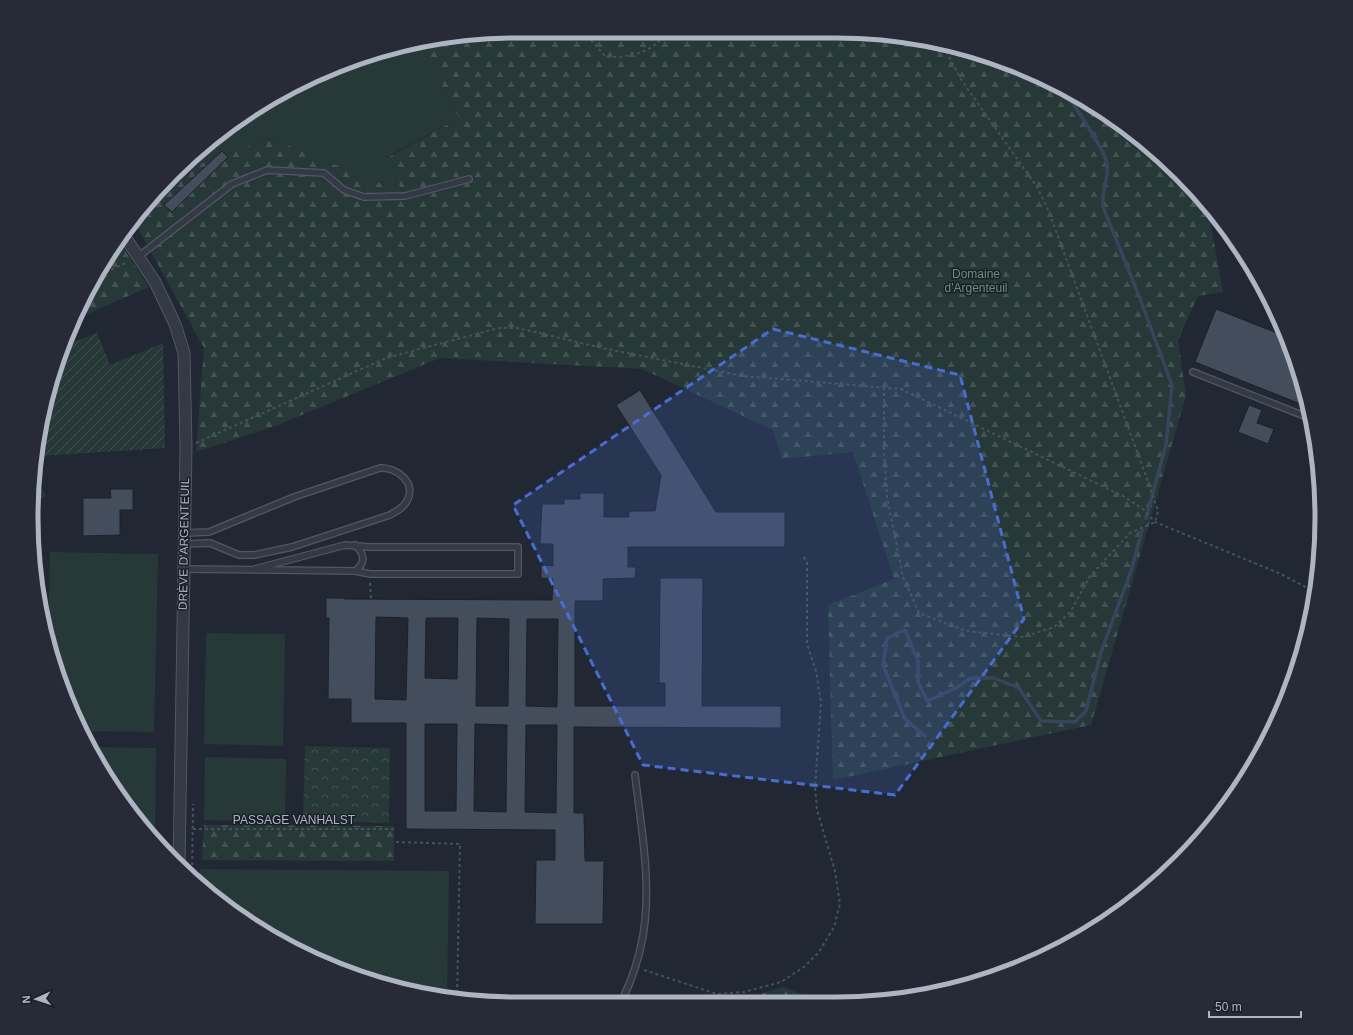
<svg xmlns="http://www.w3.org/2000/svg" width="1353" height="1035" viewBox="0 0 1353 1035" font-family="Arial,sans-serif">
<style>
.grass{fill:#273839}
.forest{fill:url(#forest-firs)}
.park{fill:url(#park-crowns)}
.garden{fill:url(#garden-furrows)}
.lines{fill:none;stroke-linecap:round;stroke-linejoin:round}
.stream{stroke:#37445c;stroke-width:3.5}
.building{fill:#444d5c;stroke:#1c212c;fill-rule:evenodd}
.lane-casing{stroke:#515763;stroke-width:8}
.street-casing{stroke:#515763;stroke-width:13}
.path{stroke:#445357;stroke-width:2;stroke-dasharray:3 3;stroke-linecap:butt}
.lane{stroke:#343a45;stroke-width:5.5}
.street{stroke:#343a45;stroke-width:11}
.marked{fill:#486dd1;fill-opacity:0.2;stroke:#486dd1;stroke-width:3;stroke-dasharray:8 5;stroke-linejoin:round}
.labels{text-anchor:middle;stroke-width:3;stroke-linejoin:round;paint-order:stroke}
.park-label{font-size:12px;fill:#689074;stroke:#1a1f29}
.street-label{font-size:12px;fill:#aeb4c2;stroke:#1a1f29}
.rim{fill:none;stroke:#aeb4c2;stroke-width:5}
</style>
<defs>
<pattern id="forest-firs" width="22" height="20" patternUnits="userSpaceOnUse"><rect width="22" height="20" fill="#273839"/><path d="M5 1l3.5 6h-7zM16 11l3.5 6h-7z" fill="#445254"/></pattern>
<pattern id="park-crowns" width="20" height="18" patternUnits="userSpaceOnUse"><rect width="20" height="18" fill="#273839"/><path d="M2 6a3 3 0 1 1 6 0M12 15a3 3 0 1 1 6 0" fill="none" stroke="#445254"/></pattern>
<pattern id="garden-furrows" width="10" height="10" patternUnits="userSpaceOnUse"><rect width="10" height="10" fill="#273839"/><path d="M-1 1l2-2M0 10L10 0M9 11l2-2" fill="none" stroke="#445254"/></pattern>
</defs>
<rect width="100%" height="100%" fill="#212834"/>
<g class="grass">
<path d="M420 44 459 118 387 157 403 194 271 138 173 174 274 96 391 48Z"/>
<path d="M50 552 158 554 154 732 80 731 48 644Z"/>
<path d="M206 633 285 634 283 746 204 744Z"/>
<path d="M90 747 156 748 155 839 113 788Z"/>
<path d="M205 757 286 759 285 822 204 820Z"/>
<path d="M200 869 449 871 447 998 361 978 247 922 200 883Z"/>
</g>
<g class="forest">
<path d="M518 31 867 32 962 48 1051 81 1131 131 1201 197 1207 204 1223 292 1198 296 1178 340 1186 396 1091 725 833 780 828 605 894 579 853 452 782 459 773 430 642 369 440 358 275 426 196 452 204 348 135 223 173 174 271 138 403 193 387 158 459 118 420 44Z"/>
<path d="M120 243 149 287 78 318 96 274Z"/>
<path d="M36 481 46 496 33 503Z"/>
<path d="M204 825 394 826V861L202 860Z"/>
<path d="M784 987 816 1000H739Z"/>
</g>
<path class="park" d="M305 746 390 748 389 823 303 820Z"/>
<path class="garden" d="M97 333 110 365 163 343 165 448 39 456 48 392 71 334 77 341Z"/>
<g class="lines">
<g class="stream">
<path d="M1064 90C1074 106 1105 149 1107 164 1109 179 1101 192 1103 207L1139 296 1172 385 1166 445 1146 518"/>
<path d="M925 736 905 719 883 665 887 638 905 630 918 661V682L927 701 956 688 971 678H994L1019 688 1041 721 1075 722 1086 711 1101 652 1131 571 1142 530"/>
</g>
</g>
<g class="building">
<path d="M222 151 228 157 172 212 164 205Z"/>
<path d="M1216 309 1287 337 1308 407 1195 362Z"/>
<path d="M640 390 716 512H785V547H628V567H636L635 578 603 579V601H575V706H665V683H659L660 578H703L702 706H781V728L574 727V813H584L585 861H604L603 924H535L536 860H555V830L406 829V723H351V699H328L329 618H326V598H344V599L552 600 553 579 541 578V565L553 566V544H540L542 504H564V499H580V493H604V517H629V511H655L661 475 616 405ZM376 617 408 618 406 700 375 699ZM426 618H458L457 679 425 678ZM477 618 509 619 508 706H476ZM527 619H558L557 707 526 706ZM425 724H457L456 811H425ZM475 724 507 725 506 812 474 811ZM526 725H557L556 813 525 812Z"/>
<path d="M1249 405 1262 410 1257 423 1274 429 1268 444 1238 432Z"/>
<path d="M110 489H133V510H120V535L83 536V498H111Z"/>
</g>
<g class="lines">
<g class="lane-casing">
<g id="lane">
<path d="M138 257 232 184 267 170 324 173 344 190 364 197 405 196 469 179"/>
<path d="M1193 372 1312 419"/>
<path d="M184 544 210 543 239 555H254L292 547 390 515C397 511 403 508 407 501 417 483 397 467 380 468L294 497 209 532 184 533"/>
<path d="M184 569 355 571 370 574H518V547H369L345 545 255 569"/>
<path d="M355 571C366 563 365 554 355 545"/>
<path d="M622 1000C632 980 639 958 643 936 652 883 641 827 635 775"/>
</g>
</g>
<g class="street-casing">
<path id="street" d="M125 237 155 282 175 324 184 353 186 447 179 866"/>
</g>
<g class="path">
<path d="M583 31 606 57C630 58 654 52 668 31"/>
<path d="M95 277 128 262"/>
<path d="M884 387V450L887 497 903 577 919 613 966 631 1023 637 1054 627 1071 611 1090 576 1130 533 1155 522 1158 511 1146 476 1049 212 1037 187 962 81 942 44"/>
<path d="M196 443 386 358 499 328H518L602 348 743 376 901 389 1123 496 1143 509 1155 522 1281 574 1315 592"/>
<path d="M370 583 371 600"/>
<path d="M193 829H396"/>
<path d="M396 842 460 844 457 1000"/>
<path d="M192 877 193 804"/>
<path d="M644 970 717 994 744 992 781 982 804 967 819 952 834 927 840 904 835 871 817 810 815 787 821 703 816 671 807 644V562L802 555"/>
</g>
<use href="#lane" class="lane"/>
<use href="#street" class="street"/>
</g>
<path class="marked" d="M773 329 960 375 1024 619 895 795 643 765 513 505Z"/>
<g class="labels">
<g class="park-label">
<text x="976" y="278">Domaine<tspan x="976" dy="14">d'Argenteuil</tspan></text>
</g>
<g class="street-label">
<text transform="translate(184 544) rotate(-89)" y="4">DRÈVE D'ARGENTEUIL</text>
<text x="294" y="824">PASSAGE VANHALST</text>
</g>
</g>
<path d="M0 0H1353V1035H0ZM517 38H836A479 479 0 0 1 1315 517V518A479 479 0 0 1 836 997H517A479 479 0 0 1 38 518V517A479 479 0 0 1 517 38Z" fill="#262b35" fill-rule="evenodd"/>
<path class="rim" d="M517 38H836A479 479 0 0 1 1315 517V518A479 479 0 0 1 836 997H517A479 479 0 0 1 38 518V517A479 479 0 0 1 517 38Z"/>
<g transform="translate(36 999) rotate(267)" stroke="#1a1f29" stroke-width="3" paint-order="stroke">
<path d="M0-3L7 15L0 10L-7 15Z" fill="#aeb4c2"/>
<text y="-6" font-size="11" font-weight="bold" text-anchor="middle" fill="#aeb4c2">N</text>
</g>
<path d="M1209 1011v6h92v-6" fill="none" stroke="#aeb4c2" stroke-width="2"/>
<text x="1215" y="1011" font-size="12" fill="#aeb4c2" stroke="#1a1f29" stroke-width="3" paint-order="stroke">50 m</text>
</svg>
